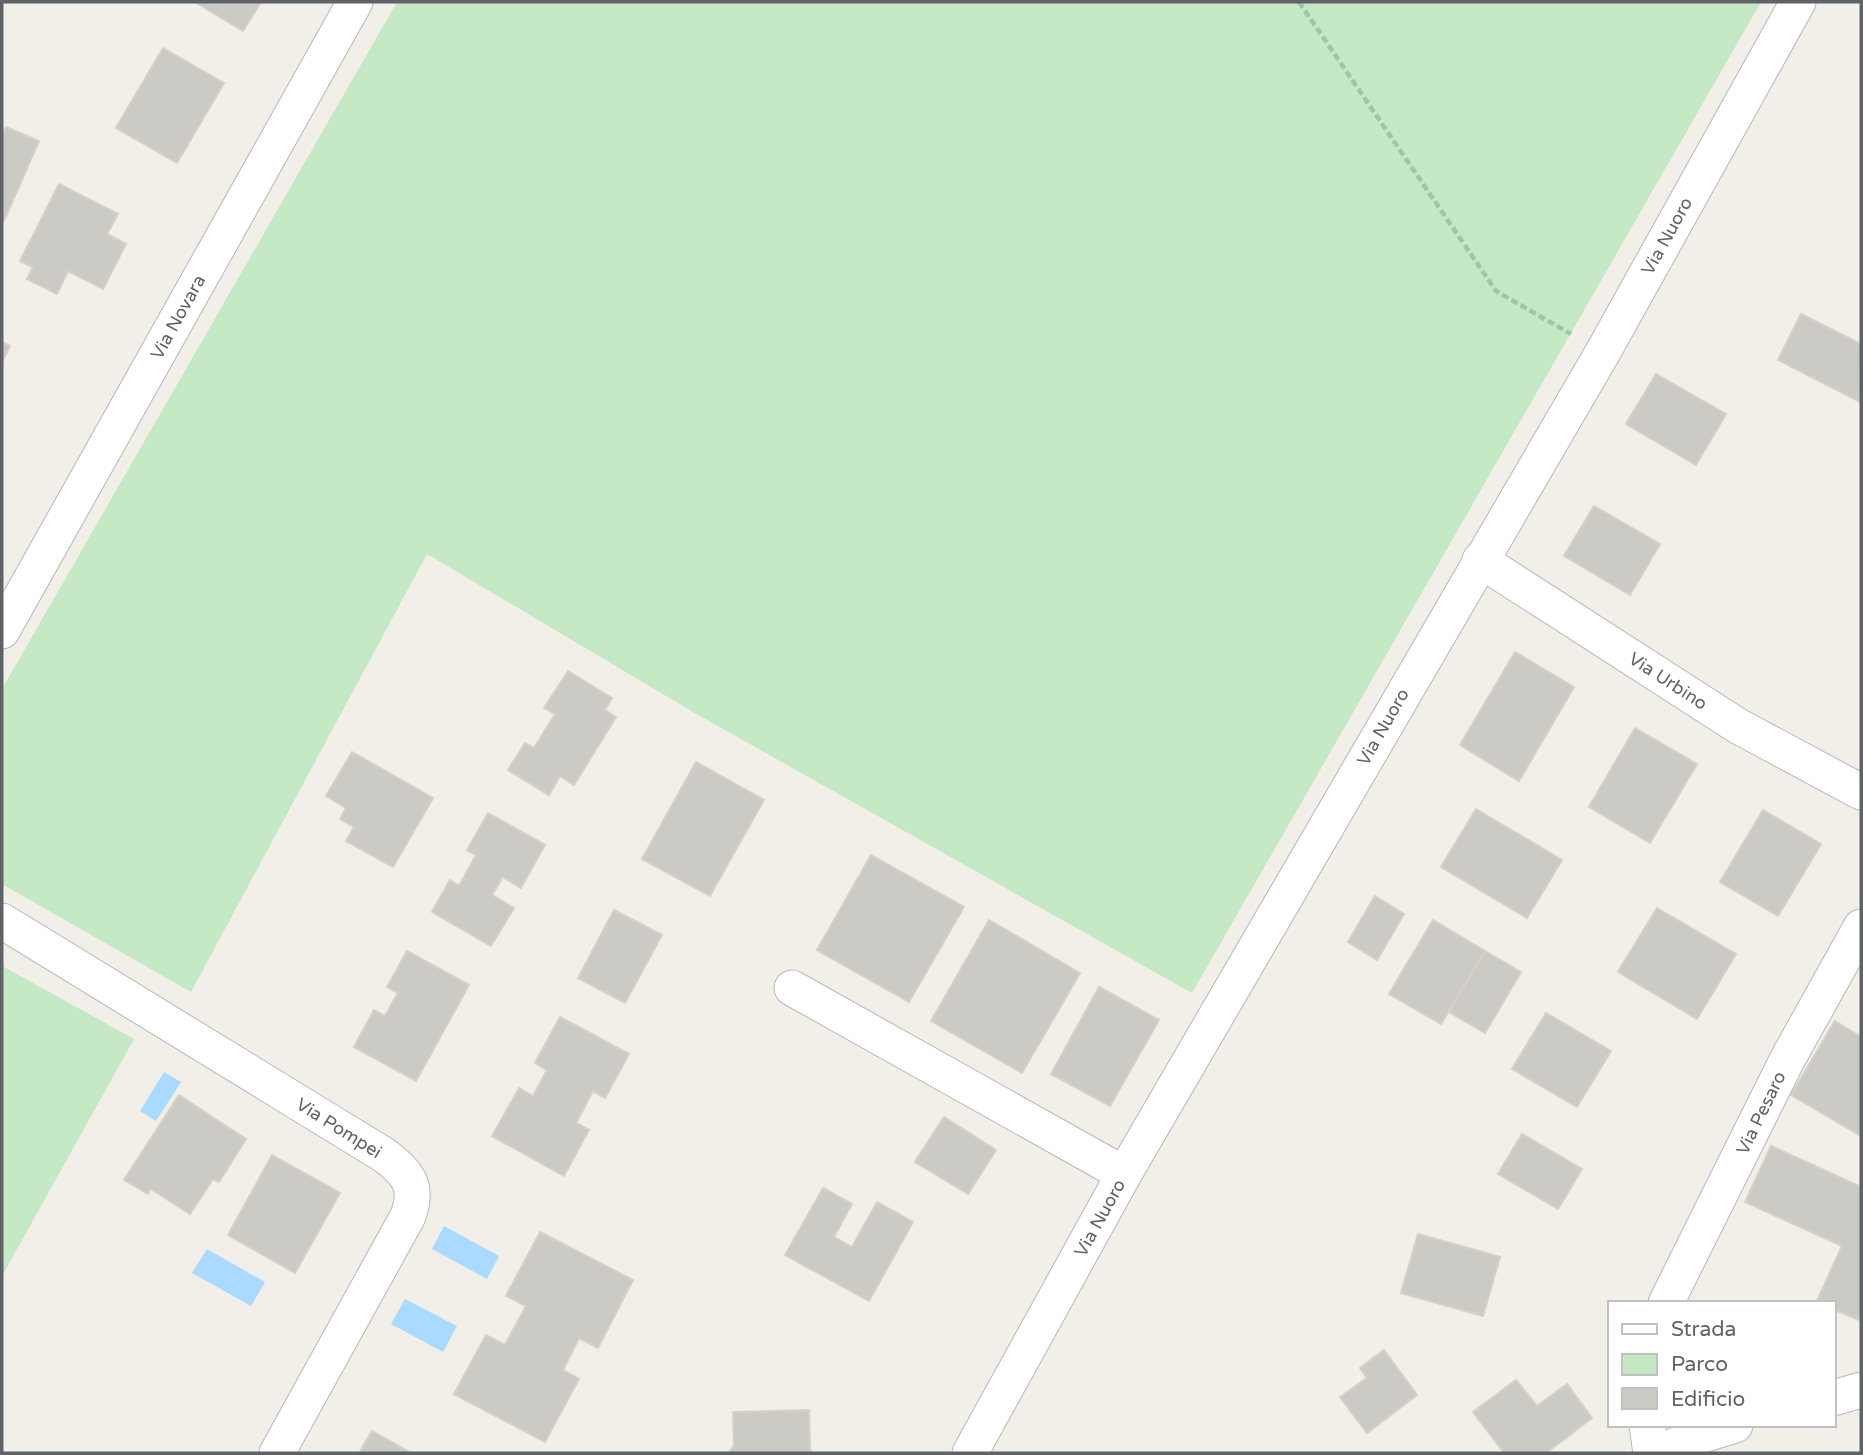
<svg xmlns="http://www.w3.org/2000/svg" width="1863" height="1455" viewBox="0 0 1863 1455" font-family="'Varela Round',sans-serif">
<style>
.green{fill:#c5e8c5}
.water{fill:#aadaff}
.building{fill:#cccac5;stroke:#d6d1c6;stroke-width:2}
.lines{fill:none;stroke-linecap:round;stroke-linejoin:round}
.minor-casing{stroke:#b5b8bc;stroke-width:37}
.path{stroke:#9cc7a9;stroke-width:4.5;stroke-dasharray:7 3.5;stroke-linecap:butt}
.minor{stroke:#fff;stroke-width:35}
.labels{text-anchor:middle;stroke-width:7;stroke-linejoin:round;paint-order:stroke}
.street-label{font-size:18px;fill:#5f6368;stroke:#fff}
</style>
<rect width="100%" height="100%" fill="#f1efe8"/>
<g class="green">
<path d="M397 2H1761L1192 993 693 712 427 554 191 992 2 884V689Z"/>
<path d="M2 966 134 1039 2 1276Z"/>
</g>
<g class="water">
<path d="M164 1072 181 1082 156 1121 140 1111Z"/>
<path d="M444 1226 499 1256 487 1279 432 1249Z"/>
<path d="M207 1249 265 1282 251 1306 192 1273Z"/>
<path d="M405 1299 457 1326 443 1352 391 1324Z"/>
</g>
<g class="building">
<path d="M195 2H261L243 31Z"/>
<path d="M163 48 224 83 177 163 116 128Z"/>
<path d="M6 127 39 141 4 221 2 220V137Z"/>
<path d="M59 184 118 214 107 234 126 244 103 289 68 271 57 294 27 279 33 267 20 261Z"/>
<path d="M1801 314 1861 344 1860 402 1778 360Z"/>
<path d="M2 342 10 346 2 362Z"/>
<path d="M1656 374 1726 414 1696 465 1626 424Z"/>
<path d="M1594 506 1660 544 1630 595 1564 556Z"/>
<path d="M1515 652 1574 687 1519 781 1460 745Z"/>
<path d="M568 671 612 698 605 710 616 717 574 785 560 776 549 795 508 770 525 743 534 748 555 714 544 708Z"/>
<path d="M1635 728 1697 764 1650 843 1589 807Z"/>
<path d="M352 752 433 798 393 867 346 841 354 827 340 819 346 808 326 796Z"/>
<path d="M696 762 764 800 710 896 642 859Z"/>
<path d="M1476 809 1562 860 1527 918 1441 867Z"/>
<path d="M1763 810 1821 844 1778 916 1720 882Z"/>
<path d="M488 813 545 845 521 888 503 877 492 895 514 908 491 946 432 912 450 880 459 886 476 855 467 850Z"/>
<path d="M871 855 964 907 909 1002 817 950Z"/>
<path d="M1375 896 1404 914 1377 960 1348 942Z"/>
<path d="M1657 908 1736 954 1697 1019 1618 972Z"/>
<path d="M614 910 662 935 625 1003 578 978Z"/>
<path d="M989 920 1080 973 1022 1073 931 1021Z"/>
<path d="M1433 920 1485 951 1441 1024 1389 994Z"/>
<path d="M407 951 469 985 416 1081 354 1047 374 1010 385 1016 398 993 387 987Z"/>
<path d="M1485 951 1521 972 1485 1033 1449 1012Z"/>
<path d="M1099 987 1159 1020 1110 1106 1051 1074Z"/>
<path d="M1546 1013 1611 1051 1577 1107 1512 1069Z"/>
<path d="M560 1017 629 1054 605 1098 593 1091 576 1123 589 1130 564 1176 492 1136 519 1088 533 1096 547 1070 535 1063Z"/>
<path d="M1835 1021 1861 1037V1136L1791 1095Z"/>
<path d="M179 1095 246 1139 219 1182 213 1179 190 1214 151 1189 148 1194 124 1180Z"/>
<path d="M944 1117 996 1150 968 1194 915 1162Z"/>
<path d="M1522 1134 1582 1169 1558 1209 1498 1174Z"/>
<path d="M1771 1146 1861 1187V1321L1833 1309V1303L1817 1301 1842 1246 1745 1202Z"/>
<path d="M272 1155 340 1193 295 1273 228 1235Z"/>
<path d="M823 1188 852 1204 834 1237 852 1247 877 1202 913 1222 869 1301 785 1255Z"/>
<path d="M540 1232 633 1280 598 1348 579 1338 563 1370 579 1379 545 1442 454 1394 486 1335 505 1345 526 1306 506 1296Z"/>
<path d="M1418 1234 1500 1257 1483 1316 1401 1293Z"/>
<path d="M1384 1350 1417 1395 1367 1433 1340 1397 1367 1378 1360 1368Z"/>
<path d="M1516 1380 1537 1406 1567 1384 1592 1418 1546 1453H1504L1473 1412Z"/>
<path d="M809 1410 810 1449 812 1453H729L734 1445 733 1412Z"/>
<path d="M372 1431 411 1453H359Z"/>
</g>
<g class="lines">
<g class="minor-casing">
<g id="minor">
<path d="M1480 560 1738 726 1861 792"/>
<path d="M2 631 355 2"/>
<path d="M2 921 384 1155C408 1173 419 1186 408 1216L277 1453"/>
<path d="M792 988 1124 1174"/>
<path d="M1666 1303 1787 1060 1861 927"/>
<path d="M1833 1398 1861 1390"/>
<path d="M1647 1425 1651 1453"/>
<path d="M970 1453 1124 1174 1603 352 1798 2"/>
<path d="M1657 1453 1696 1437 1735 1425"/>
</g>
</g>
<path class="path" d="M1299 2 1496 291 1571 334"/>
<use href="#minor" class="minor"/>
</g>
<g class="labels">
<g class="street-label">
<text transform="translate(1667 236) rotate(-61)" y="6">Via Nuoro</text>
<text transform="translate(178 317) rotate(-61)" y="6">Via Novara</text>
<text transform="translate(1668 681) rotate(33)" y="6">Via Urbino</text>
<text transform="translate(1383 727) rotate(-60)" y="6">Via Nuoro</text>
<text transform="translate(1761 1113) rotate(-64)" y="6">Via Pesaro</text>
<text transform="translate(339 1128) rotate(32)" y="6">Via Pompei</text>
<text transform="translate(1100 1218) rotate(-61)" y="6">Via Nuoro</text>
</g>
</g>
<rect width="1863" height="1455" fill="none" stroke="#5f6368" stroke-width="7"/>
<rect x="1608" y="1301" width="228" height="126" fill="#ffffff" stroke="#bfc1c3" stroke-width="2"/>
<rect x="1622" y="1324" width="35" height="10" fill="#ffffff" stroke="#bfc1c3" stroke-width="2"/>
<text x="1671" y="1336" font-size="21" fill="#5f6368">Strada</text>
<rect x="1622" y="1354" width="35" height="21" fill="#c5e8c5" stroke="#bfc1c3" stroke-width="2"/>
<text x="1671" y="1371" font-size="21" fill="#5f6368">Parco</text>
<rect x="1622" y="1388" width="35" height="21" fill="#cccac5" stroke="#bfc1c3" stroke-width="2"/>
<text x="1671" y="1406" font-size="21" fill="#5f6368">Edificio</text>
</svg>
